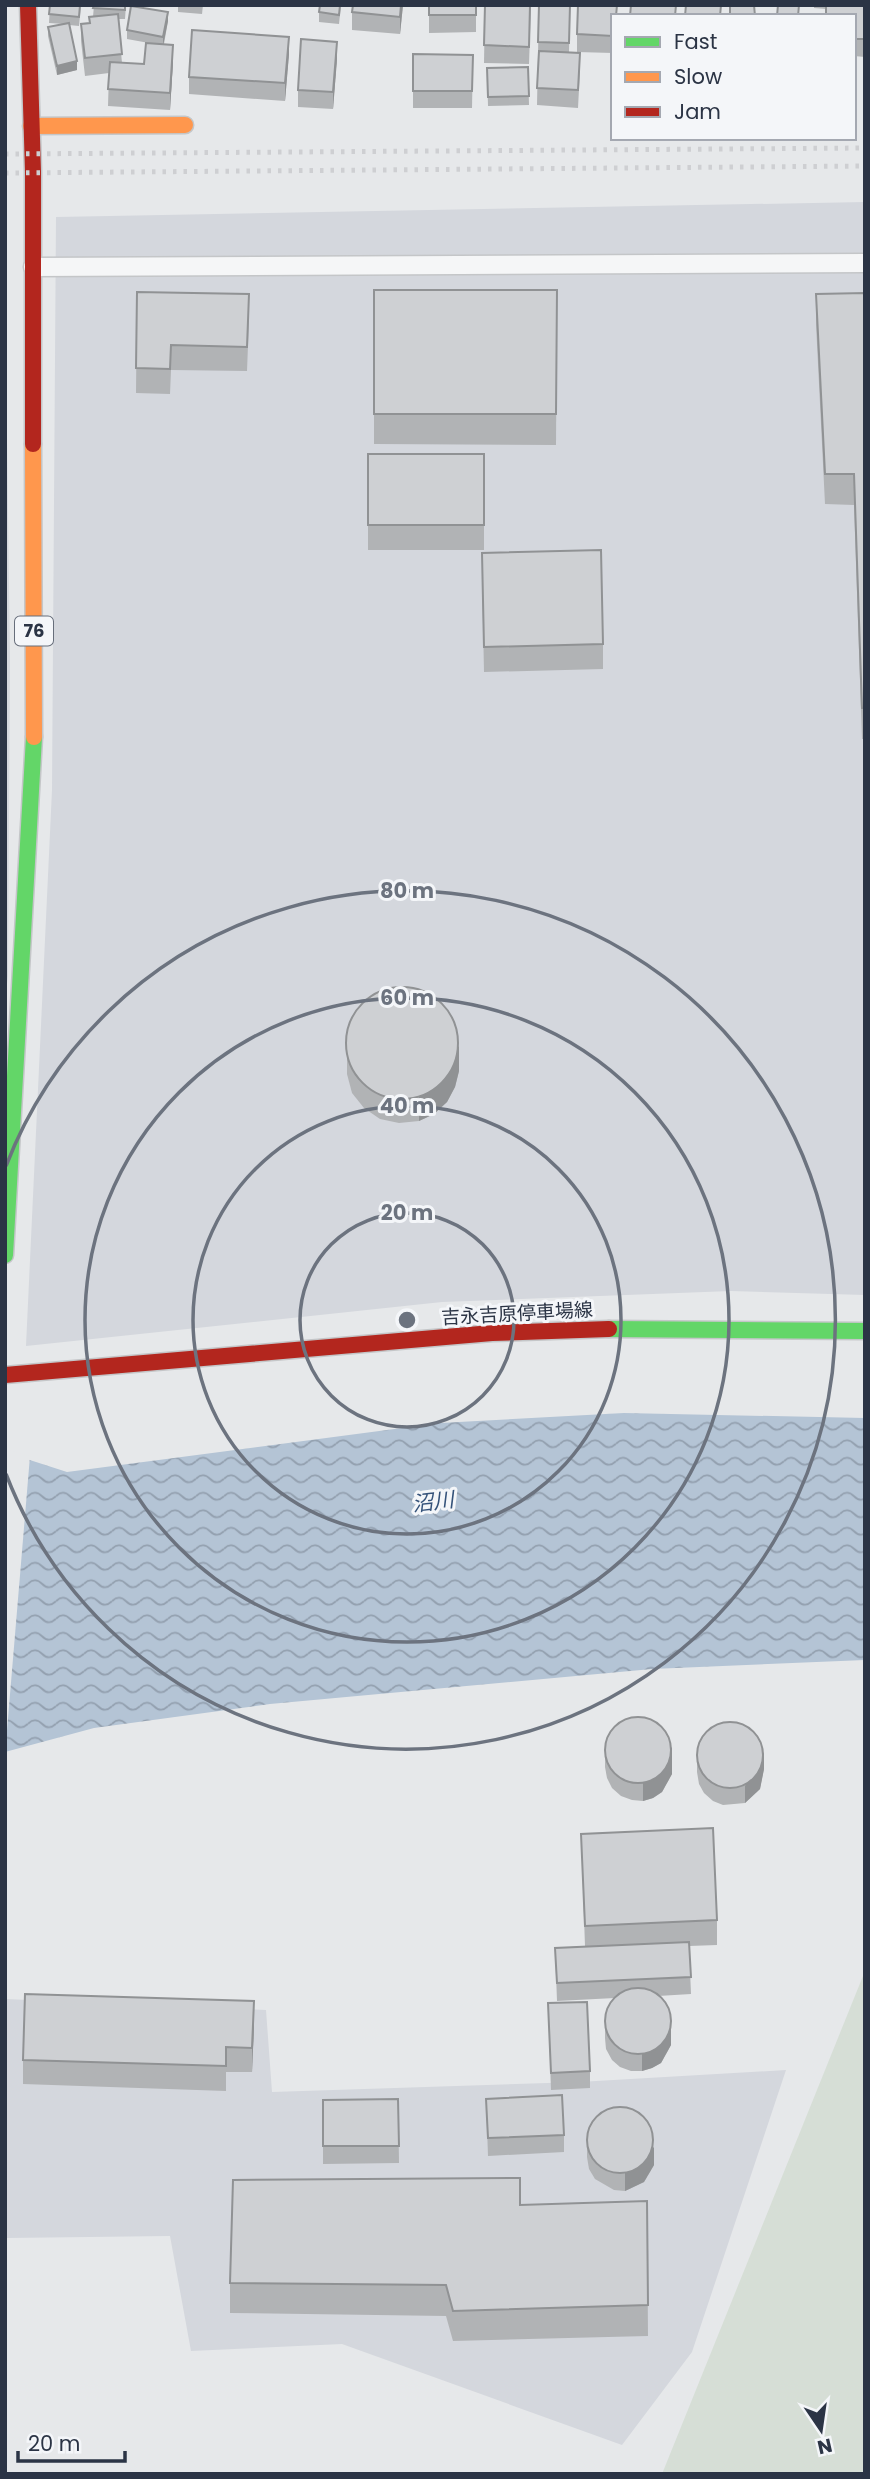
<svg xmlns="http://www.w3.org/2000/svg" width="870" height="2479" viewBox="0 0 870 2479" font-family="Poppins,'Noto Sans JP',sans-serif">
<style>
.built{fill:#d4d7dd}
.green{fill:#d6ded6}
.water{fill:url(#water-waves)}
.pier{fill:#e6e8ea}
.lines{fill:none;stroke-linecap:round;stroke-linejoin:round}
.lane-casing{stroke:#c4c6c8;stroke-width:21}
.fast-casing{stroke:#c4c6c8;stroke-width:19}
.slow-casing{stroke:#c4c6c8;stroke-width:19}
.jam-casing{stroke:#c4c6c8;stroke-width:19}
.lane{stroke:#f5f6f7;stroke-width:18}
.fast{stroke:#63d668;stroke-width:16}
.slow{stroke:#ff974d;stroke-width:16}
.jam{stroke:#b3261e;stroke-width:16}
.rail{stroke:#cecfd2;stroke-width:5;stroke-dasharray:3.5 7;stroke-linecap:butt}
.wall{fill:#b1b3b5}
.shaded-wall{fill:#909294}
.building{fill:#ced0d3;stroke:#909294;stroke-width:2}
.ring{fill:none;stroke:#6c737f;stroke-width:3.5}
.labels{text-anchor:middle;stroke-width:6;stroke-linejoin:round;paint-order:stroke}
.shield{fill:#f4f6f9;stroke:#676e7b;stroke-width:2}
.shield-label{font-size:18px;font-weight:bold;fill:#2b3445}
.street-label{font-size:19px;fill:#2b3445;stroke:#f4f6f9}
.water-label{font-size:21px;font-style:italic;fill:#34527a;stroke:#f4f6f9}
.centre{fill:#6c737f;stroke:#f4f6f9;stroke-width:3.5}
.ring-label{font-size:21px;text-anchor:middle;font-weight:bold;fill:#6c737f;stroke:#f4f6f9;stroke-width:6;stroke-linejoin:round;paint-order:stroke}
</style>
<defs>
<pattern id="water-waves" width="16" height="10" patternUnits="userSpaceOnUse" patternTransform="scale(1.75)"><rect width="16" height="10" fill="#b4c4d5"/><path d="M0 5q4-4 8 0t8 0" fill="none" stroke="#93a0af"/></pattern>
</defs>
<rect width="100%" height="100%" fill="#e6e8ea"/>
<g class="built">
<path d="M865 202V1295L731 1291 442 1302 26 1346 52 790 56 217Z"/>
<path d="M5 289 10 658 8 976 5 1000Z"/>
<path d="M5 1999 266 2010 272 2092 579 2082 786 2070 692 2352 622 2445 342 2344 191 2351 170 2236 7 2238Z"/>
</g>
<path class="green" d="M865 1971V2474H662Z"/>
<path class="water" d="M624 1413 865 1418V1660L652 1669 270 1704 94 1728 5 1752V1452L67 1472 440 1423Z"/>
<path class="pier" d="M5 1449 30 1456 5 1754Z"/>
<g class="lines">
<g class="lane-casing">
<path id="lane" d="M33 267 865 263"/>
</g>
<g class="fast-casing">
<g id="fast">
<path d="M5 1255 34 737"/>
<path d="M609 1329 865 1331"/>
</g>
</g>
<g class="slow-casing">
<g id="slow">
<path d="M31 126 185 125"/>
<path d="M33 444 34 737"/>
</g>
</g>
<g class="jam-casing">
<g id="jam">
<path d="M28 5 33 172V444"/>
<path d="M5 1375 492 1333 609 1329"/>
</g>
</g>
<use href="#lane" class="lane"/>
<use href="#fast" class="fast"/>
<use href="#slow" class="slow"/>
<use href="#jam" class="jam"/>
<g class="rail">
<path d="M5 154 865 148"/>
<path d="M5 173 865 166"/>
</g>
</g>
<g class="wall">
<path d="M50 5H81L79 26 69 25 77 70 57 75 48 36V27L64 24 49 23Z"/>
<path d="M94 5H126L125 19H118L122 63 144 64 149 43 127 39V30L168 21 164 44 173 62 170 110 108 106 109 73 85 76 81 41V24L89 23V17H93Z"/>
<path d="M178 5H203L202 14 178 12Z"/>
<path d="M341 5 339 24 319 22V12Z"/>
<path d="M403 5 400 34 352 30V12Z"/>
<path d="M429 5H476V32L429 33Z"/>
<path d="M485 5H531L529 64 484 63Z"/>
<path d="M539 5H570L569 52 580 70 578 108 537 105Z"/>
<path d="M617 5V16H613V53L577 52V34Z"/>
<path d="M814 5H865V57L854 56V16L826 9 814 8Z"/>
<path d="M289 54 285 101 189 94V77Z"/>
<path d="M413 54 473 55 472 108H413Z"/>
<path d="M337 59 333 109 298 107V90Z"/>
<path d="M528 67 529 105 488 106 487 68Z"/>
<path d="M374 290H557L556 445 374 444Z"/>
<path d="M137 292 249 319 247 371 171 370 170 394 136 393Z"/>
<path d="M865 293V739H862L854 505 825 504 816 324V294Z"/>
<rect x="368" y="454" width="116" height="96"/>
<path d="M482 577 603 644V669L484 672Z"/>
<path d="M347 1031 459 1071 455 1087 447 1102 434 1114 419 1121 399 1123 380 1119 364 1108 352 1093 347 1074Z"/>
<path d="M605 1749 672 1764V1774L662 1792 653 1798 643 1801 632 1800 621 1796 612 1788 607 1778 605 1767Z"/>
<path d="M697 1754 764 1769 760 1789 745 1803 723 1805 713 1801 704 1793 699 1784 697 1772Z"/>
<path d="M581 1834 717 1920V1945L689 1946 691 1994 658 1996 671 2045 661 2063 652 2068 642 2071H631L620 2067 612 2060 606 2049 605 2038V2021L615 1998 557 2001 555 1948 585 1946Z"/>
<path d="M548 2003 590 2071V2088L551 2090Z"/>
<path d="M254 2026 252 2072H226V2091L23 2084V2060Z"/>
<path d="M398 2099 399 2163 323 2164V2100Z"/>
<path d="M486 2099 564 2135V2152L488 2156Z"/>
<path d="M587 2140 654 2165 644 2182 625 2191 614 2190 595 2179 589 2169 587 2157Z"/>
<path d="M647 2201 648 2336 453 2341 446 2316 230 2313V2283L520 2205Z"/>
</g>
<g class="shaded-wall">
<path d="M401 5H403L400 34V17Z"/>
<path d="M168 12V21L163 46V37Z"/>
<path d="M289 37V54L285 101V83Z"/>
<path d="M337 42V59L333 109V92Z"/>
<path d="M173 45V62L170 110V93Z"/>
<path d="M77 61V70L57 75V66Z"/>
<path d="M459 1046V1071L455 1087 447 1102 434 1114 419 1121V1097Z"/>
<path d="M672 1747V1774L662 1792 653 1798 643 1801V1783Z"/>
<path d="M764 1752V1769L760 1789 745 1803V1786Z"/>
<path d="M254 2001V2026L252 2072V2048Z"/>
<path d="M671 2028V2045L661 2063 652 2068 642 2071V2054Z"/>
<path d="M654 2147V2165L644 2182 625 2191V2173Z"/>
</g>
<g class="building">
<path d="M50 5H80L79 17 49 14Z"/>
<path d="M94 5H125V10L93 8Z"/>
<path d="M320 5H340L339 15 319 12Z"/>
<path d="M353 5H401L400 17 352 12Z"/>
<rect x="429" y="5" width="47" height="10"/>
<path d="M485 5H530L529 47 484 45Z"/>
<path d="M539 5H570L569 43 538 42Z"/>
<path d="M578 5H617L616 16H613V36L577 34Z"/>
<path d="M631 5H676L675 16H630Z"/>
<path d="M686 5H721L720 16H685Z"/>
<path d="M730 5H754L755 16H730Z"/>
<path d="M778 5H799L798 16H777Z"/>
<path d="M826 5H865V39H854V16H826Z"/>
<path d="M131 6 168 12 163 37 127 30Z"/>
<path d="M118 14 122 54 85 58 81 24 90 23 89 17Z"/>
<path d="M69 23 77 61 57 66 48 27Z"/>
<path d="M192 30 289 37 285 83 189 77Z"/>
<path d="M301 39 337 42 333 92 298 90Z"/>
<path d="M146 43 173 45 170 93 108 89 110 62 144 64Z"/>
<path d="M539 51 580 53 578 90 537 88Z"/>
<path d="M413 54 473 55 472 91H413Z"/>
<path d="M528 67 529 96 488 97 487 68Z"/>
<path d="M374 290H557L556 414H374Z"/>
<path d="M137 292 249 294 247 347 171 345 170 369 136 368Z"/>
<path d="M865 293V708H862L854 474H825L816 294Z"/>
<rect x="368" y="454" width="116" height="71"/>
<path d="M601 550 603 644 484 647 482 553Z"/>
<circle cx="402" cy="1043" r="56"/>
<circle cx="638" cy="1750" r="33"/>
<circle cx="730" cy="1755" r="33"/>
<path d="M713 1828 717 1920 585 1926 581 1834Z"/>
<path d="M689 1942 691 1977 557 1983 555 1948Z"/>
<circle cx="638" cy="2021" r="33"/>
<path d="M25 1994 254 2001 252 2048 226 2047V2066L23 2060Z"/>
<path d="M587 2002 590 2071 551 2073 548 2003Z"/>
<path d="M562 2095 564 2135 488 2138 486 2099Z"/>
<path d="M398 2099 399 2146H323V2100Z"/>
<circle cx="620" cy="2140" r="33"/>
<path d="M520 2178V2205L647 2201 648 2305 453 2311 446 2285 230 2283 233 2180Z"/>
</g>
<g class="ring">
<circle cx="407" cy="1320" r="107"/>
<circle cx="407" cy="1320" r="214"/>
<circle cx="407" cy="1320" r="322"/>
<path d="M6 1166A429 429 0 1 1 6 1474"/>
</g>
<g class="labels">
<rect class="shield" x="15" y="616.5" width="38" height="29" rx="5"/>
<g class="shield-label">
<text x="34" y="637">76</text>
</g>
<g class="street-label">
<text transform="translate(517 1313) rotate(-3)" y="7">吉永吉原停車場線</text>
</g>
<g class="water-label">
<text transform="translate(433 1502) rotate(-7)" y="7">沼川</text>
</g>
</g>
<circle cx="407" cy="1320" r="10" class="centre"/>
<g class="ring-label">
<text x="407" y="898">80 m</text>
<text x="407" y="1005">60 m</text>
<text x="407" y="1113">40 m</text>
<text x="407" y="1220">20 m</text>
</g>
<rect width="870" height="2479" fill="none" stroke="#2b3445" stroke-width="14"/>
<rect x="611" y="14" width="245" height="126" fill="#f4f6f9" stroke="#a4a8b1" stroke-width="2"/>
<rect x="625" y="37" width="35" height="10" fill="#63d668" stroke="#a4a8b1" stroke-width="2"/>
<text x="674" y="49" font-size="21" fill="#2b3445">Fast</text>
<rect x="625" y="72" width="35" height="10" fill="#ff974d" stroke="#a4a8b1" stroke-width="2"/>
<text x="674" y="84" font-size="21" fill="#2b3445">Slow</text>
<rect x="625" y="107" width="35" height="10" fill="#b3261e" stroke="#a4a8b1" stroke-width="2"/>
<text x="674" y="119" font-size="21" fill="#2b3445">Jam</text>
<g transform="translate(821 2430) rotate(167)" stroke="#f4f6f9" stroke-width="5" paint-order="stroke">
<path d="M0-5L12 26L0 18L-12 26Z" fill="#2b3445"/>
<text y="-10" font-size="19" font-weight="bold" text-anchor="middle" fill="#2b3445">N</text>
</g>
<path d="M18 2451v10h107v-10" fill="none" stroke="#2b3445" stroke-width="3.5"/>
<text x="28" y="2451" font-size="21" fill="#2b3445" stroke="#f4f6f9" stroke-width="5" paint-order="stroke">20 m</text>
</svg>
